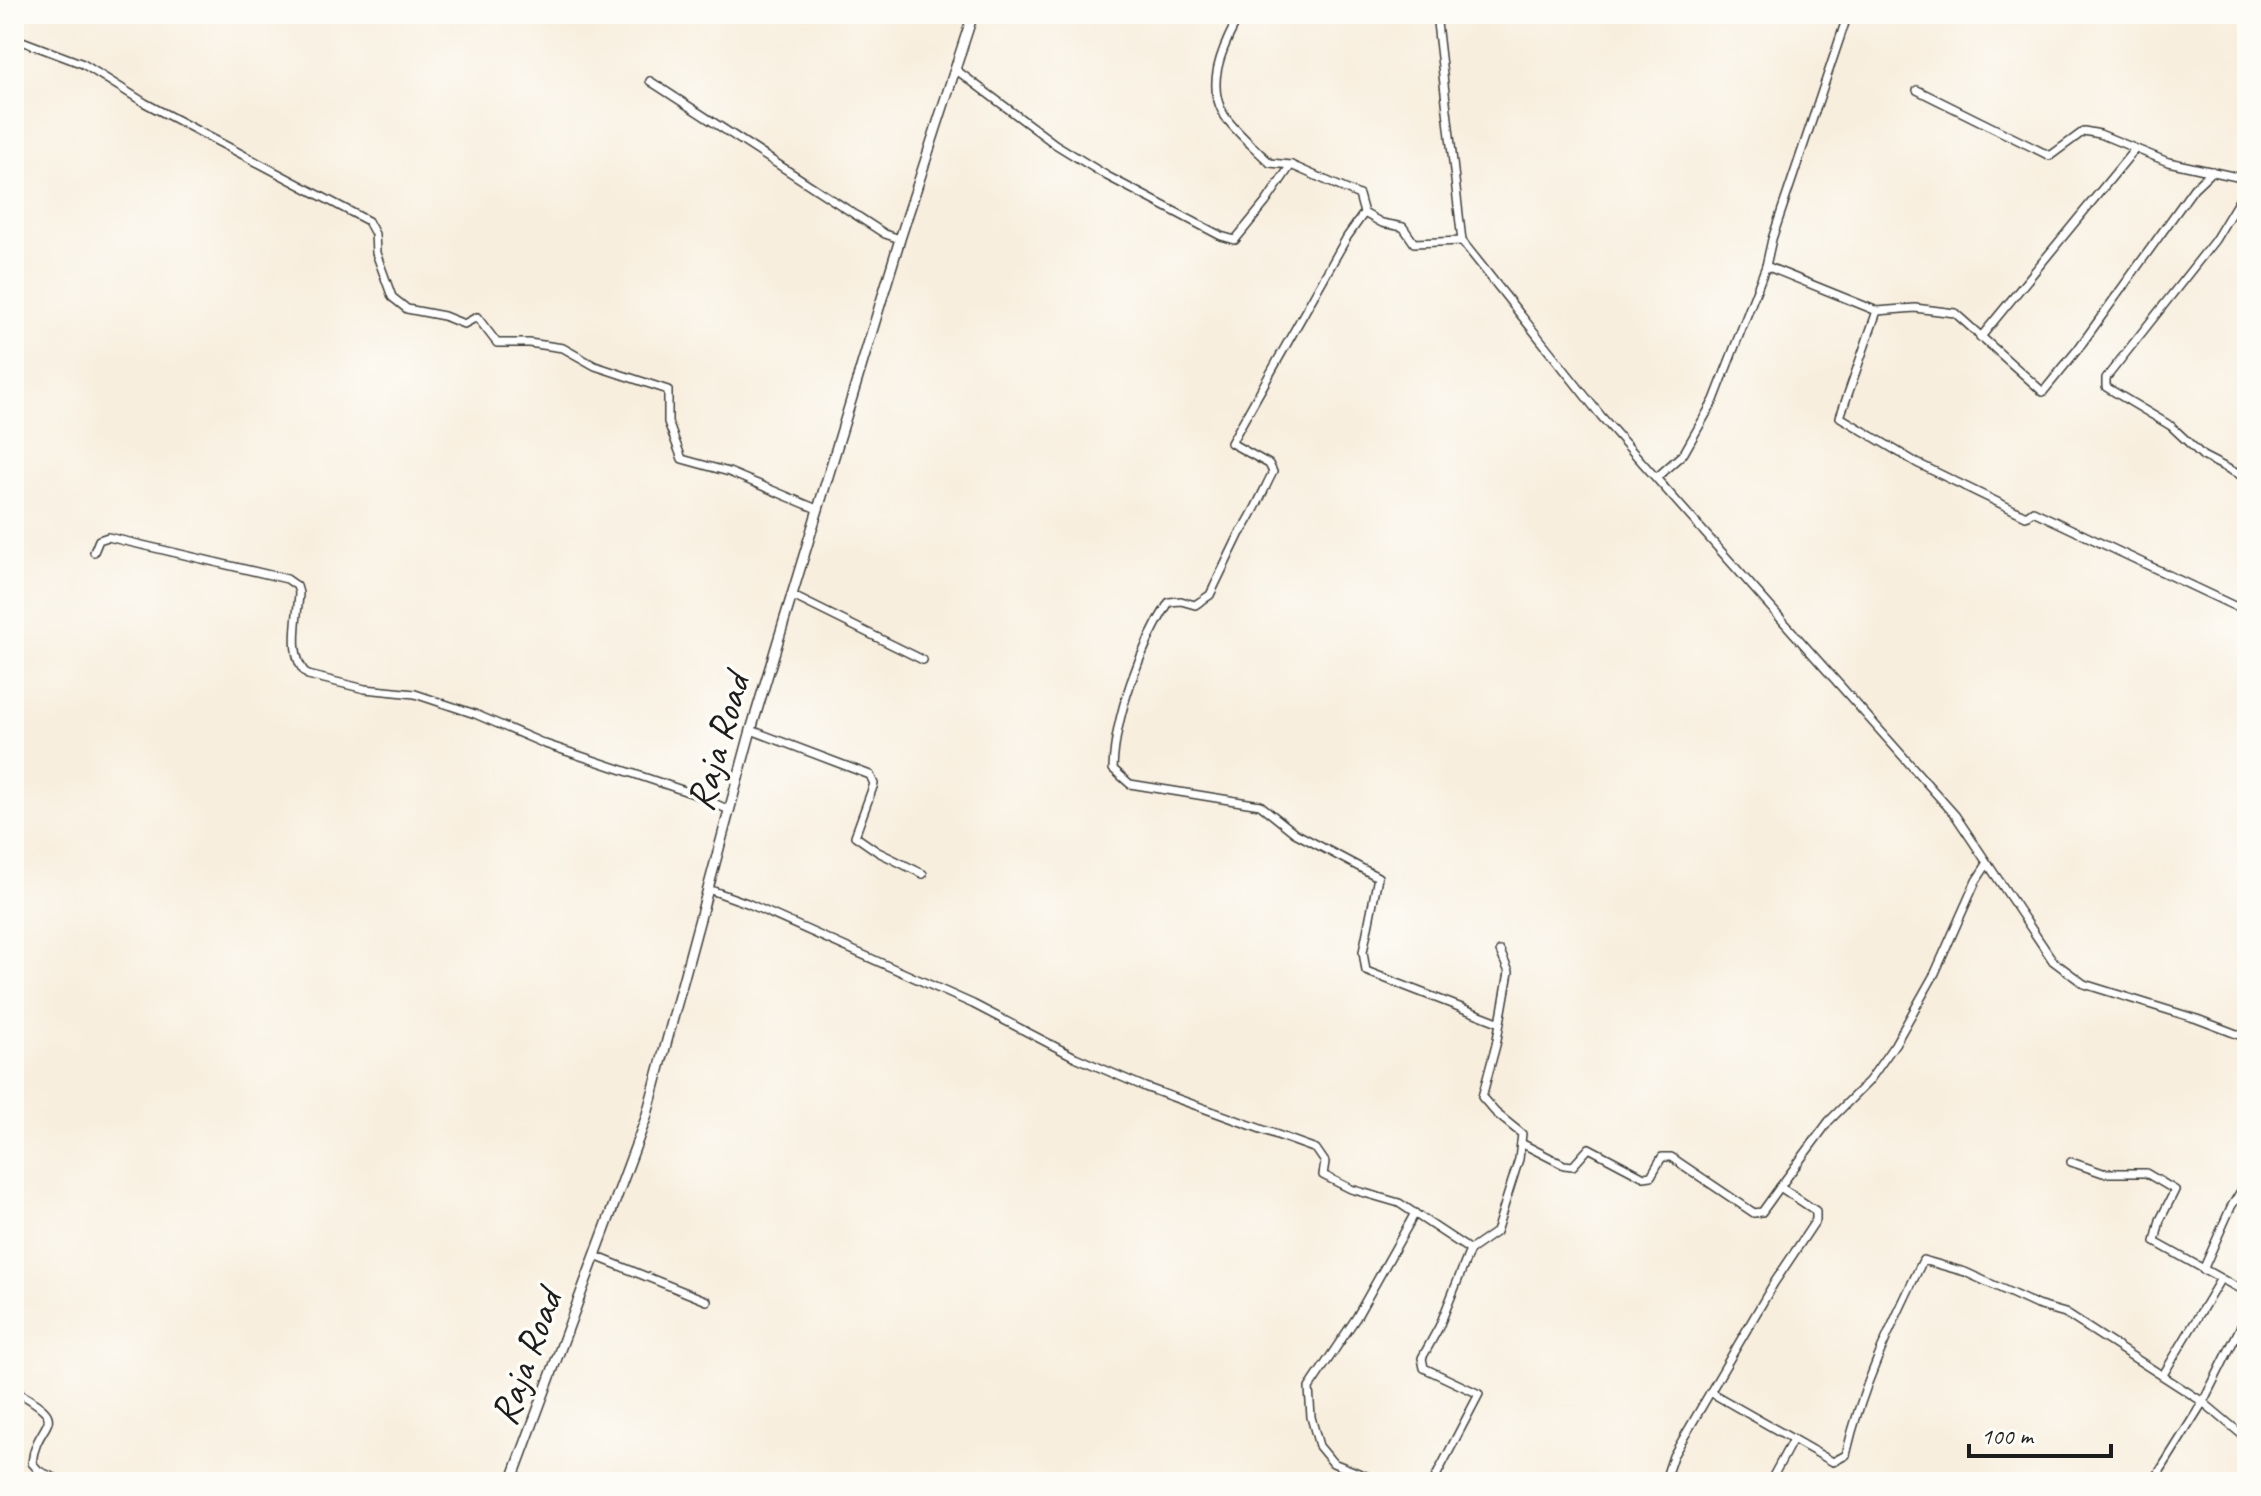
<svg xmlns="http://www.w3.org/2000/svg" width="2261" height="1496" viewBox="0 0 2261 1496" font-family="Caveat,sans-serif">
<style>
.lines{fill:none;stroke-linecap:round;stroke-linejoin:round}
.minor-casing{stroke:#3d3c39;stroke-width:10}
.tertiary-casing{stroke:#3d3c39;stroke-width:12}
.minor{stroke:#fff;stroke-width:7}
.tertiary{stroke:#fff;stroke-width:9}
.labels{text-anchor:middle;stroke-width:7;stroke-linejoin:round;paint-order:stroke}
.street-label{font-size:40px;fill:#1c1c1c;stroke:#fdfcf7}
</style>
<rect width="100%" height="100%" fill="#fdfcf7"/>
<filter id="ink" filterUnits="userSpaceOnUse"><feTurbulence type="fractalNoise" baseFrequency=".0125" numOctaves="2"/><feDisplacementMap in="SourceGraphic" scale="16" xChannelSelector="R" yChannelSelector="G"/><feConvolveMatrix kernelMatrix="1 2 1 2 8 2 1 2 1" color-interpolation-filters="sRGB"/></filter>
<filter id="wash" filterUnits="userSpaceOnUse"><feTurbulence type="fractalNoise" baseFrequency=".006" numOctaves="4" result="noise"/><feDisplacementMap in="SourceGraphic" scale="32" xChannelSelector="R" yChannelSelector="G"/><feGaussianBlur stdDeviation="1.8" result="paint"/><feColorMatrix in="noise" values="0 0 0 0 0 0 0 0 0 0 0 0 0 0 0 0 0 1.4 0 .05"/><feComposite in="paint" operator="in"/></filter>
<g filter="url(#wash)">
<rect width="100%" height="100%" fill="#f8eede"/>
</g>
<g filter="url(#ink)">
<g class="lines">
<g class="minor-casing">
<g id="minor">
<path d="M1222 14 1230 17 1235 24C1221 51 1207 84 1223 113 1230 127 1258 151 1270 163L1291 165 1359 195 1364 213 1382 223 1403 227 1414 243 1462 241"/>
<path d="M1436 14 1462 241 1601 416 1955 815 2053 961 2084 984 2197 1019 2247 1038"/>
<path d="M14 38 83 64 145 103 368 221 375 234 376 253 392 297 407 309 444 316 464 324 477 317 497 343H529L563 348 595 366 668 390V422L682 459 729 472 817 509"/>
<path d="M955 69 1055 144 1107 176 1221 236 1235 240 1266 202 1291 165"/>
<path d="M650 81 885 234 900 239"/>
<path d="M1917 90 2050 156 2084 131 2100 134 2168 162 2237 177 2247 172"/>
<path d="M2247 187 2215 240 2106 378V387L2171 426 2203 456 2242 476 2247 483"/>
<path d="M1364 213 1347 237 1231 443 1269 464 1273 472C1265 487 1249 524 1240 533L1210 595 1195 605 1181 601 1169 602C1140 648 1115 715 1113 769L1130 784 1260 805 1295 833 1378 877 1363 952 1366 971 1498 1022"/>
<path d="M1766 266 1877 311 1915 308 1955 313 2043 392 2078 349 2194 188 2212 171"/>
<path d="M1877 311 1840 417 1917 463 2026 516 2033 511 2247 612"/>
<path d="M1980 338 2135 149"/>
<path d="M1657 477 1684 453 1714 400 1766 266 1772 239 1848 14"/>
<path d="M94 552 99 540 108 537 287 579 297 586 299 593C298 617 287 658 308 675L365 689 415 694 475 714 545 744 694 794 729 810"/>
<path d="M791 595 923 660"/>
<path d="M751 730 870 775 874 784 855 836 878 852 923 874"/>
<path d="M708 889 747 903 973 1004 1075 1057 1145 1087 1316 1149 1325 1162 1323 1175 1351 1189 1399 1203 1470 1250 1496 1232 1519 1159 1522 1134 1496 1113 1482 1097 1496 1045 1509 972 1500 951"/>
<path d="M1521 1143 1564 1165 1573 1166 1589 1148 1644 1177 1651 1176 1662 1157H1671L1754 1213 1762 1212 1780 1187"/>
<path d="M2071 1162 2103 1173H2146L2175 1190 2160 1220 2155 1242 2247 1293"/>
<path d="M595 1256 707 1301"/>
<path d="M2203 1270 2231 1207 2247 1181"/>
<path d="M2163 1375 2220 1280"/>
<path d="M14 1390C76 1425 36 1418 32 1463L39 1471 64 1482"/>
<path d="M1710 1392 1833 1462 1846 1455C1862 1385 1892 1324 1923 1260L1965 1272 2037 1305 2065 1313 2203 1402 2247 1314"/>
<path d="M1381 1482 1333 1463 1319 1446 1311 1417 1309 1388 1356 1318 1415 1213"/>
<path d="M1433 1482 1479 1394 1424 1368 1422 1358 1439 1327 1470 1250"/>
<path d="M1667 1482 1666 1477 1673 1456 1774 1283 1816 1220V1211L1780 1187 1829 1121 1869 1081 1895 1044 1935 973 1976 881 1987 864"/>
<path d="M1770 1482 1792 1441"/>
<path d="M2153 1482 2203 1402 2247 1439"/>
</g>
</g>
<g class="tertiary-casing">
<path id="tertiary" d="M511 1482 646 1118 751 730 900 239 973 14"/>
</g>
<use href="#minor" class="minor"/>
<use href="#tertiary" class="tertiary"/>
</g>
</g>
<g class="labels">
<g class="street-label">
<text transform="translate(717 742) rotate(-74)" y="14">Raja Road</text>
<text transform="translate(525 1357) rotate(-70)" y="14">Raja Road</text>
</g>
</g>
<rect width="2261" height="1496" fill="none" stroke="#fdfcf7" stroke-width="48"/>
<path d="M1969 1444v12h142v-12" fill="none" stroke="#1c1c1c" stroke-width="4"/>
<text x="1981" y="1444" font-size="24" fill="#1c1c1c" stroke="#fdfcf7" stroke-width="6" paint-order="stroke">100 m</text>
</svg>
